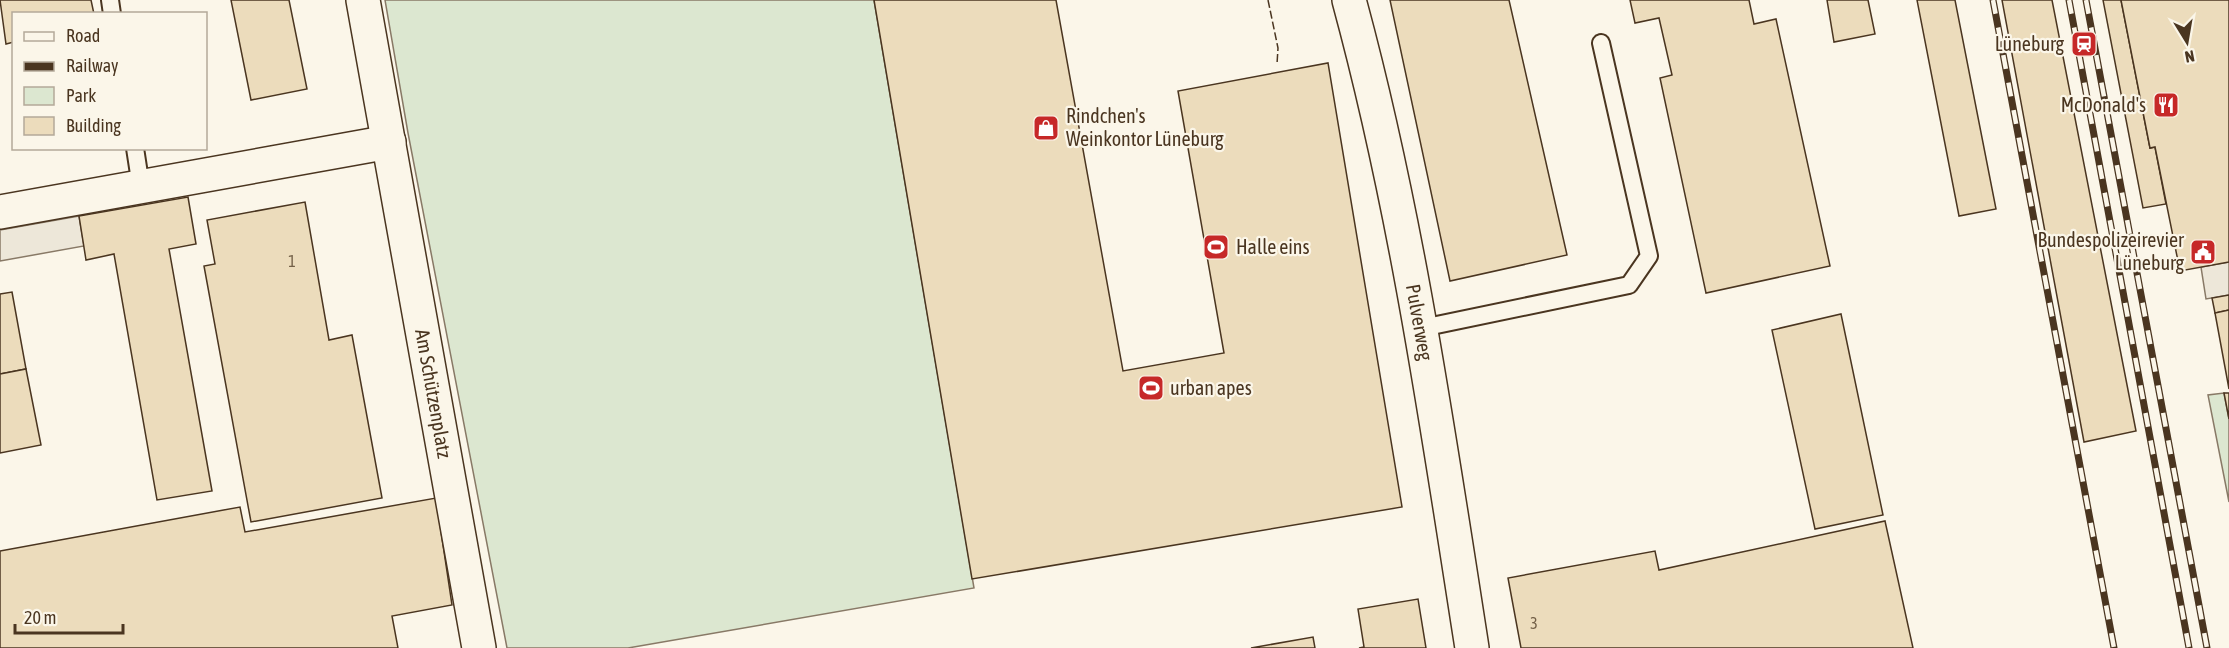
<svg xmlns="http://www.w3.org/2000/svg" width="2229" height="648" viewBox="0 0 2229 648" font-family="'Asap Condensed',sans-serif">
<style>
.green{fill:#dce7d0;stroke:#887966;stroke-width:1.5}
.parking{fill:#ede7d9;stroke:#887966;stroke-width:1.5}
.building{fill:#ecdcbc;stroke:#4a3520;stroke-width:1.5}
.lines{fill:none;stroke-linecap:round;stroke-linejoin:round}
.lane-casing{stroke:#4a3520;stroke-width:20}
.street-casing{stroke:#4a3520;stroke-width:36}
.lane{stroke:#fbf6e9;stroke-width:16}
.street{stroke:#fbf6e9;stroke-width:33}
.rail-casing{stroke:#4a3520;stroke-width:7}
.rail{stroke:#fbf6e9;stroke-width:4.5;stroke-dasharray:14;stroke-linecap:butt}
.fence{stroke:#4a3520;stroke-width:1.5;stroke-dasharray:8 3;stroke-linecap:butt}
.labels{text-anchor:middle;stroke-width:4.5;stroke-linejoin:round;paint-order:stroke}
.number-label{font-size:16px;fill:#725f47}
.poi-label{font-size:20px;fill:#4a3520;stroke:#fbf6e9;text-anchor:end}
.street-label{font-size:20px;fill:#4a3520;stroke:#fbf6e9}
</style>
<rect width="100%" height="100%" fill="#fbf6e9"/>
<g class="green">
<path d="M385 0H874L974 588 628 648H507L408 133Z"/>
<path d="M2224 393 2229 419V502L2208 395Z"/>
</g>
<g class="parking">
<path d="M79 216 84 246 0 261V230Z"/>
<path d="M2229 262V295L2206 299 2201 267Z"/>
</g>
<g class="building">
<path d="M0 0H91L94 14H14V42L6 44Z"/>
<path d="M231 0H289L307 89 251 100Z"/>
<path d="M874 0H1056L1123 371 1224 353 1178 91 1328 63 1402 507 972 579Z"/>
<path d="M1390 0H1509L1567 255 1450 281Z"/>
<path d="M1630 0H1749L1754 24 1776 19 1830 266 1706 293 1660 78 1672 75 1659 18 1635 23Z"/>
<path d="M1827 0H1868L1875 34 1834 42Z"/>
<path d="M1917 0H1955L1996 209 1959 216Z"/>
<path d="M2002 0H2052L2136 431 2084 442Z"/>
<path d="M2103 0H2121L2150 148 2155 147 2166 204 2143 208Z"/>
<path d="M2121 0H2229V262L2180 271 2155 147 2150 148Z"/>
<path d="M188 197 196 244 169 249 212 491 157 500 114 254 86 260 79 216Z"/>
<path d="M305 202 329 340 352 335 382 498 251 522 204 266 215 264 207 220Z"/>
<path d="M12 292 26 369 0 374V294Z"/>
<path d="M2229 295V310L2215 313 2212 298Z"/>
<path d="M2229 310V389L2215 313Z"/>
<path d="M1841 314 1883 515 1815 529 1772 330Z"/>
<path d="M26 369 41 445 0 453V374Z"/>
<path d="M2224 393H2229V419Z"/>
<path d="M436 498 452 605 392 616 398 648H0V551L240 507 245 532Z"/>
<path d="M1885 521 1913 648H1521L1508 578 1655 551 1659 570Z"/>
<path d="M1418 599 1426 648H1359L1364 647 1358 609Z"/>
<path d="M1313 637 1315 648H1251Z"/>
</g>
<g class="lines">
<g class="lane-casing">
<g id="lane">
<path d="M110 0 112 14"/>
<path d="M135 148 141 187"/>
<path d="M1422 328 1629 285 1649 256 1601 43"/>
</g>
</g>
<g class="street-casing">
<g id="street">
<path id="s1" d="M363 0 479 648"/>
<path id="s2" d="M1349 0C1407 213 1438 431 1472 648"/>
<path d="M0 212 389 142"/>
</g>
</g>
<use href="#lane" class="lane"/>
<use href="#street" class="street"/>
<g class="rail-casing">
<g id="rail">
<path d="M1993 0 2114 648"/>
<path d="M2069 0 2189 648"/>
<path d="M2086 0 2207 648"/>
</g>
</g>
<use href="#rail" class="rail"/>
<path class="fence" d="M1268 0 1278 48 1277 64"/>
</g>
<defs>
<g id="station-square" transform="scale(1.35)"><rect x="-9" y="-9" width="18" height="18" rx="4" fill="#c62828" stroke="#fbf6e9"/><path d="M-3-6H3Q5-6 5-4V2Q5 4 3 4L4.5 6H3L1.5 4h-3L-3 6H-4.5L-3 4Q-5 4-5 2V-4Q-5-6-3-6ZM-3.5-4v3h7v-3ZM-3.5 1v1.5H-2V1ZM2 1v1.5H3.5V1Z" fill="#fff"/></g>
<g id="restaurant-square" transform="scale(1.35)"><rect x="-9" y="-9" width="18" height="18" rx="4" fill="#c62828" stroke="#fbf6e9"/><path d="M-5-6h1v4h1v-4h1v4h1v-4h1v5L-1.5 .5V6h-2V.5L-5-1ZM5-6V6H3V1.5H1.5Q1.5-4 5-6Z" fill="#fff"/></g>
<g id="shop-square" transform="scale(1.35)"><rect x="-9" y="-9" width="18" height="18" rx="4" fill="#c62828" stroke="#fbf6e9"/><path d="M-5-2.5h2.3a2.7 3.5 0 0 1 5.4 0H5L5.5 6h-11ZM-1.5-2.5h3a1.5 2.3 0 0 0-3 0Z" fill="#fff"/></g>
<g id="stadium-square" transform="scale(1.35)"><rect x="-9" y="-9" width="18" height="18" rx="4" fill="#c62828" stroke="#fbf6e9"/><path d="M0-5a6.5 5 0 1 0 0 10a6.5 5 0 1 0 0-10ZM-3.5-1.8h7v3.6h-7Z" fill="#fff"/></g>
<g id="civic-square" transform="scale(1.35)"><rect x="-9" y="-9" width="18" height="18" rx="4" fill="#c62828" stroke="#fbf6e9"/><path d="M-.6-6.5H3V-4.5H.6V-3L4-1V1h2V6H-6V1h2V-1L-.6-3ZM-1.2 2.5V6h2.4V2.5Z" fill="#fff"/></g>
</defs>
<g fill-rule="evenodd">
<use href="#station-square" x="2084" y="44"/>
<use href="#restaurant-square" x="2166" y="105"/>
<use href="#shop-square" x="1046" y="128"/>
<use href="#stadium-square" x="1216" y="247"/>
<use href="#civic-square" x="2203" y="252"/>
<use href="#stadium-square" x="1151" y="388"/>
</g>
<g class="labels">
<g class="number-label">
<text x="292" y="267">1</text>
<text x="1534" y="629">3</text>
</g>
<g class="poi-label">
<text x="2064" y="51">Lüneburg</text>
<text x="2146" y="112">McDonald's</text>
<text x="1066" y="123" text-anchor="start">Rindchen's<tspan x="1066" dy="23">Weinkontor Lüneburg</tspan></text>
<text x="2184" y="247">Bundespolizeirevier<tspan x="2184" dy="23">Lüneburg</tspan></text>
<text x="1236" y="254" text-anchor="start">Halle eins</text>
<text x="1170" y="395" text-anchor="start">urban apes</text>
</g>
<g class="street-label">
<text dy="7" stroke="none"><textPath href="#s2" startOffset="330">Pulverweg</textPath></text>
<text dy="7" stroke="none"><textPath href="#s1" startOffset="400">Am Schützenplatz</textPath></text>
</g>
</g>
<rect x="12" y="12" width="195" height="138" fill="#fbf6e9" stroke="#b4a999" stroke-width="1.5"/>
<rect x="24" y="32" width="30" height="9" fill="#fbf6e9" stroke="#b4a999" stroke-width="1.5"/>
<text x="66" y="42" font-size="18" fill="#4a3520">Road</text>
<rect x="24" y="62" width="30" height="9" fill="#4a3520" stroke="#b4a999" stroke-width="1.5"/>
<text x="66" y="72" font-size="18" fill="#4a3520">Railway</text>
<rect x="24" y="87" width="30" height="18" fill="#dce7d0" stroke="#b4a999" stroke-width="1.5"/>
<text x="66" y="102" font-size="18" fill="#4a3520">Park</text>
<rect x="24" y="117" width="30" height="18" fill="#ecdcbc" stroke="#b4a999" stroke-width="1.5"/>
<text x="66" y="132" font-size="18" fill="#4a3520">Building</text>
<g transform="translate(2187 42) rotate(169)" stroke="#fbf6e9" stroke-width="4.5" paint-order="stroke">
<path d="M0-4.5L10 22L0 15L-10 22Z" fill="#4a3520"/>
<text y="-9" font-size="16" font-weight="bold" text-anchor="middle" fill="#4a3520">N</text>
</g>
<path d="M15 624v9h108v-9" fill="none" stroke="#4a3520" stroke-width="3"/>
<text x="24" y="624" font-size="18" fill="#4a3520" stroke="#fbf6e9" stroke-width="4.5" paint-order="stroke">20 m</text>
</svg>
